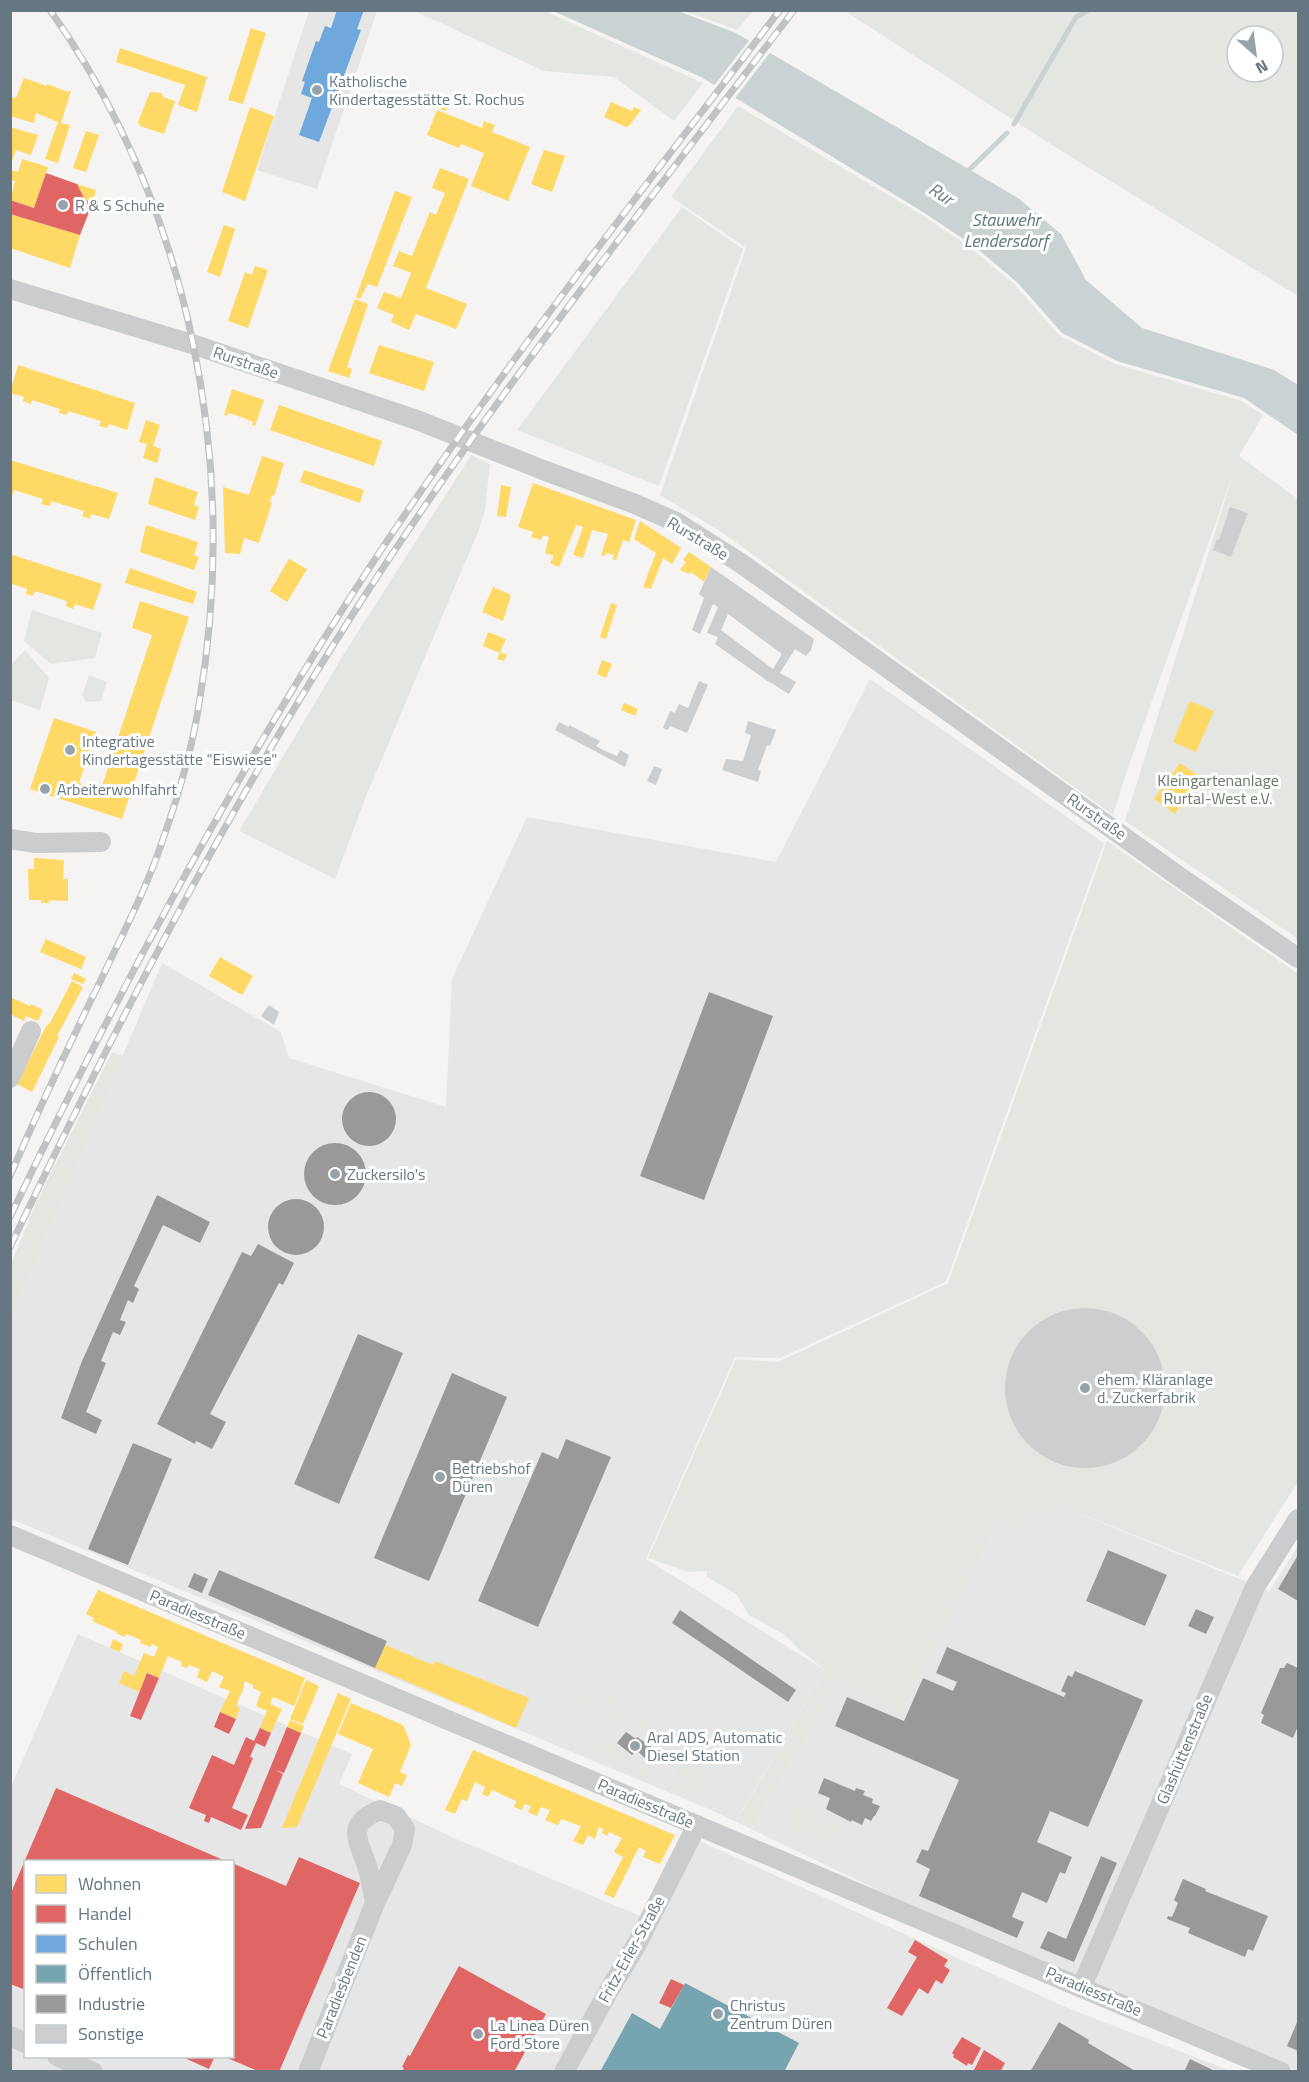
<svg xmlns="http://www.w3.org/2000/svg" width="1309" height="2082" viewBox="0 0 1309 2082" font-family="'Titillium Web',sans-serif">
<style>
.built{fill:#e5e6e5;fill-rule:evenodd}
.green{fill:#e4e7e1;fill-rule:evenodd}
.water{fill:#cad2d4}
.pier{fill:#f5f4f3}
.homes{fill:#ffd966}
.shops{fill:#e06666}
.schools{fill:#6fa8dc}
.public{fill:#76a5af}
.industry{fill:#999}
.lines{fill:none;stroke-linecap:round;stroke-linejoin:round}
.stream{stroke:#cad2d4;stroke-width:5}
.building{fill:#cdcecf;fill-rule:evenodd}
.minor{stroke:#cacccd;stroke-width:20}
.rail-casing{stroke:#c0c2c3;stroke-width:7}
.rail{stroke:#fff;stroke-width:4.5;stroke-dasharray:14;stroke-linecap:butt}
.poi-dot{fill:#97a3aa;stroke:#fff;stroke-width:2}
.labels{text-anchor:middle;stroke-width:6;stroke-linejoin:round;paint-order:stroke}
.poi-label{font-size:16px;fill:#657783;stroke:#fff;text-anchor:start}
.street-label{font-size:16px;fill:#657783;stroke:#fff}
.park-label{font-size:16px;fill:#697a64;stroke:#fff}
.water-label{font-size:18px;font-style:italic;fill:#61797f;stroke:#fff}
</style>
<rect width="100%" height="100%" fill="#f5f4f3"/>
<g class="built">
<path d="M309 11H377L317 189 257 170Z"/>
<path d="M870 679 1104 843 946 1282 780 1358 735 1357 646 1559 825 1670 740 1814 753 1826 838 1684 899 1715 994 1528 1068 1509 1269 1591 1298 1546V2071L1064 1979 709 1809 11 1519V1319L162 963 281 1032 289 1058 446 1107 452 979 527 817 776 862Z"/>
<path d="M78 1634 352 1754 339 1784 454 1838 652 1921 695 1839 1070 2009 1231 2071 11 2072V1787ZM26 1862H232V2056H26Z"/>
</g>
<g class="green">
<path d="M415 11H545L703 83 674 121 614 77 544 71Z"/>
<path d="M685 11 753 10V11L737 30Z"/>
<path d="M845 11H1298V296L1055 147ZM1237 36H1273V72H1237Z"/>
<path d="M738 106 922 215 971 248 1014 284 1059 335 1115 364 1242 401 1263 415 1239 456 1298 499V939L1125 821 1232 477 1127 771 1113 815 720 531 660 495 746 248 671 197Z"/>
<path d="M682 207 743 249 659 486 517 430Z"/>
<path d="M471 455 490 464 485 510 478 532 367 794 335 879 239 831 342 657Z"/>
<path d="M32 610 102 633 95 658 51 664 24 641Z"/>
<path d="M25 650 49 678 40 710 11 700V665Z"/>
<path d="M89 675 107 682 101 701 86 702 82 695Z"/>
<path d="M1107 841 1298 974V1482L1238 1576 1068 1509 994 1528 899 1716 838 1685 753 1826 740 1815 825 1670 798 1648 785 1635 749 1615 736 1594 707 1577V1571L688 1572 648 1558 736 1359 778 1362 948 1283Z"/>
<path d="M112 1052 123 1056 11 1319V1264L35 1205Z"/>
<path d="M606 1695 696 1761C708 1776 708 1785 695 1800L671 1790C676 1778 679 1768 672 1756L602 1705 597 1702 565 1712 560 1720 556 1718 562 1708Z"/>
<path d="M588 1735 599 1737 643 1768 647 1774 648 1781 569 1746 574 1740Z"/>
<path d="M805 1792C811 1796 810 1799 813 1805 818 1815 829 1819 839 1822L827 1848 786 1828Z"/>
</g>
<path class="water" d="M553 11H678L736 33 1018 198 1061 234 1086 280 1142 328 1274 370 1298 385V435L1244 398 1117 361 1062 333 1018 283 974 246 923 212 701 77Z"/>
<path class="pier" d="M751 38 772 50 733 101 712 88Z"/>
<g class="homes">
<path d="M251 28 266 33 243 104 228 100Z"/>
<path d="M120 48 207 77 197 112 178 105 185 85 116 62Z"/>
<path d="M24 78 47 86V84L68 92 69 91H71L61 123 70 125 58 163 45 159 58 122 36 113 34 123 10 116 12 97 16 98Z"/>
<path d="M150 92 162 93 163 97 175 101 164 134 140 126 138 122Z"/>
<path d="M440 94 451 98 446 111 436 107Z"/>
<path d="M611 102 632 111 634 107 641 110 628 127H626L604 117Z"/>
<path d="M250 107 274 116 245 201 222 192Z"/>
<path d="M437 110 482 128 484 121 495 125 492 132 530 147 508 201 471 186 484 153 461 144 459 148 427 135Z"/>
<path d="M10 127 38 135 31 155 16 150 11 164Z"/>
<path d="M86 131 99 135 86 172 73 168Z"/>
<path d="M544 150 565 156 552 192 531 184Z"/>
<path d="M22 159 48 167 34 208 10 200 15 181 10 180V171L11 170 18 172Z"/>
<path d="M440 168 469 179 426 288 467 304 456 329 416 314 409 330 391 322 394 315 377 308 384 292 401 298 411 273 393 266 399 251 412 256 430 212 436 215 445 193 432 188Z"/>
<path d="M77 184 96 190 93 202 85 200Z"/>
<path d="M395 191 412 197 377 287 368 284 360 299 356 297Z"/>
<path d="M10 214 80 235 70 268 10 248Z"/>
<path d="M224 225 235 229 220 277 207 272Z"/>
<path d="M255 266 268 270 248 328 228 321 245 272 252 275Z"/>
<path d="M355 299 368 304 347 367 352 369 349 378 328 371Z"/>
<path d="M379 345 434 362 424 391 369 373Z"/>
<path d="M18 365 135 403 127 430 109 424 107 428 99 426 101 421 68 411 67 415 59 413 60 409 32 400 31 404 23 401 24 397 10 393Z"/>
<path d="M232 389 264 400 255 426 252 425 253 422 241 417 228 413 227 416 224 415Z"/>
<path d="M279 405 382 441 374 466 270 430Z"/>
<path d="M146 420 160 425 153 446 161 449 157 463 143 458 147 444 139 442Z"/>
<path d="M262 456 284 463 274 496 272 495 270 502 272 503 259 543 244 538 240 554 225 553 223 487 249 495Z"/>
<path d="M10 460 118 493 109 519 91 514 90 519 82 516 84 511 51 501 50 506 41 504 43 499 14 490 13 495 10 494Z"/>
<path d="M304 470 364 490 360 503 300 482Z"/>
<path d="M155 477 198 492 194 505 199 507 195 520 148 504Z"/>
<path d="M533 483 636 520 629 542 623 540 616 560 612 559 614 555 606 553 605 556 601 555 608 534 592 530 583 558 573 555 583 527 576 525 559 567 550 563 554 556 545 553 549 537 543 535 541 540 531 537 533 532 518 527Z"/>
<path d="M501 485 511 487 506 517 497 516Z"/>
<path d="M640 521 681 548 672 564 663 558 651 589 643 587 656 553 634 539Z"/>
<path d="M146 525 198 542 194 556 199 557 194 570 140 552Z"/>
<path d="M689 552 711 567 704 582 691 572 689 574 680 570 686 562 683 560Z"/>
<path d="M10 554 102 584 93 610 75 604 73 609 66 606 67 601 35 591 33 596 26 594 27 589 10 583Z"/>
<path d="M289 559 307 569 287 602 270 591Z"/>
<path d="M130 568 197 592 193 604 125 583Z"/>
<path d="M493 587 511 595 503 621 482 612Z"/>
<path d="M140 601 189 617 122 819 30 789 54 718 96 732 79 783 101 789 152 635 132 628Z"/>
<path d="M611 603 617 605 606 639 600 637Z"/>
<path d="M488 632 506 639 500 652 507 655 504 661 497 659 500 653 483 646Z"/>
<path d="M602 660 612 664 606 678 597 674Z"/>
<path d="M1190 701 1214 711 1196 752 1173 742Z"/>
<path d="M624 703 638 709 635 716 621 710Z"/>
<path d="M1180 763 1200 777 1175 814 1154 799Z"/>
<path d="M34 858 64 860 63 879H68V901L49 900V903H41V900H29L28 869H34Z"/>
<path d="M46 939 86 957 81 969 40 952Z"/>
<path d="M220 957 253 976 242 995 209 976Z"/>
<path d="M74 973 86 979 83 984 71 979Z"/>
<path d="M72 981 83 987 57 1036 59 1037 32 1092 17 1084 44 1030 48 1024 50 1023Z"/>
<path d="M10 997 30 1006 31 1004 43 1010 38 1021 26 1016 24 1021 10 1014Z"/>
<path d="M98 1590 305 1678 294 1706 273 1697 270 1704 282 1709 271 1733 260 1728 267 1711 256 1706 261 1692 253 1688V1685L244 1681V1687L236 1706 240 1708 236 1719 220 1712 230 1691 219 1687 224 1677 212 1671 207 1682 197 1677 200 1669 189 1665 187 1668 181 1666 182 1662 168 1656 159 1678 147 1673 140 1692 119 1683 124 1671 134 1676 144 1653 154 1657 158 1647 152 1644 150 1647 140 1643 141 1640 126 1634 125 1637 116 1633 117 1632 92 1621 94 1618 86 1614Z"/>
<path d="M113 1639 123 1644 120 1652 110 1648Z"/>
<path d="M385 1645 433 1665 435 1661 529 1698 516 1728 375 1668Z"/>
<path d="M306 1680 319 1686 303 1724 290 1719Z"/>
<path d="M338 1693 351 1699 297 1827 282 1828Z"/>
<path d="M351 1703 403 1725 411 1745 400 1772 407 1775 402 1786 395 1783 389 1797 358 1783 373 1749 338 1734Z"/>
<path d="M290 1720 304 1726 301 1733 287 1727Z"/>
<path d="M473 1750 551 1783 675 1835 660 1864 643 1857 646 1851 639 1847 614 1898 604 1894 623 1857 614 1852 622 1838 609 1832 607 1836 602 1833 603 1829 599 1827 595 1839 588 1835 583 1845 573 1841 581 1826 561 1819 558 1825 545 1820 550 1810 541 1807 537 1816 528 1812 531 1806 525 1804 522 1810 514 1807 516 1801 492 1790 488 1797 482 1794 485 1787 475 1782 467 1801 462 1799 455 1814 445 1810Z"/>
</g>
<g class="shops">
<path d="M46 173 77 184 85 200 93 202 80 235 10 214V200L34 208Z"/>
<path d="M147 1673 159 1678 141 1720 130 1716Z"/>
<path d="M220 1712 236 1719 229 1734 214 1727Z"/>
<path d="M287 1727 301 1733 298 1740 284 1773 275 1770 283 1774 261 1828 245 1829Z"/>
<path d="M260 1728 271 1733 265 1747 256 1743 250 1757 253 1758 232 1808 248 1815 241 1830 211 1817 209 1823 204 1821 206 1815 189 1808 212 1755 234 1765 246 1737 254 1741Z"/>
<path d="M56 1788 228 1862H26V1990L10 1984V1895Z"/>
<path d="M299 1857 360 1883 279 2072H260L225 2057 232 2056V1863L286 1886Z"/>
<path d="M915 1940 948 1960 944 1966 950 1970 942 1984 936 1980 928 1994 919 1988 902 2016 887 2008 917 1957 908 1952Z"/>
<path d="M459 1966 546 2014 514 2072H402L404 2068 402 2067 408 2055 410 2056Z"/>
<path d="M671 1979 684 1985 671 2008 659 2003Z"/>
<path d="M962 2037 981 2048 972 2065 968 2063 967 2066 953 2057 954 2055 952 2053Z"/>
<path d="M984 2050 1005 2063 1000 2072H973Z"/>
<path d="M180 2056H215L209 2069Z"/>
</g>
<path class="schools" d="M337 10H364L357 29 361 30 319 142 299 135 312 98 301 94 305 82 302 81 316 41 319 42 325 26 331 28Z"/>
<path class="public" d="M685 1983 799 2043 784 2072H600L632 2013 660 2029Z"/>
<g class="industry">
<path d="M709 992 773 1016 704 1200 640 1176Z"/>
<circle cx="369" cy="1119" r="27"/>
<circle cx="335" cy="1174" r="31"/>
<path d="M157 1195 210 1222 200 1243 163 1225 134 1286 139 1289 133 1303 128 1300 120 1320 126 1322 120 1335 113 1332 101 1361 106 1363 86 1412 102 1420 96 1434 61 1418 82 1361Z"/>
<circle cx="296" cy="1227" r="28"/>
<path d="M258 1244 294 1263 283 1285 279 1283 210 1414 226 1422 212 1449 196 1441 195 1444 157 1424 242 1252 251 1256Z"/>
<path d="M358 1334 403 1353 339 1504 294 1484Z"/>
<path d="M452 1373 507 1397 429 1581 374 1558Z"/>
<path d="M566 1439 611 1457 538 1627 478 1601 542 1452 558 1459Z"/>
<path d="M133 1443 172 1459 128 1565 88 1549Z"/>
<path d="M1108 1550 1167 1575 1145 1626 1086 1601Z"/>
<path d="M1298 1555V1601L1278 1589Z"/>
<path d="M219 1570 387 1641 375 1668 208 1595Z"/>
<path d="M194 1573 208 1579 202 1593 188 1587Z"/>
<path d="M1196 1609 1214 1617 1206 1634 1188 1626Z"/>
<path d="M680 1610 796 1690 788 1702 672 1623Z"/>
<path d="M947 1647 1064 1697 1066 1693 1061 1691 1068 1675 1072 1677 1075 1671 1143 1700 1088 1827 1050 1811 1037 1842 1072 1857 1065 1874 1060 1872 1047 1903 1022 1892 1012 1917 1024 1922 1017 1938 919 1896 930 1869 916 1862 922 1849 928 1851 959 1780 835 1726 847 1697 904 1721 923 1678 953 1691 957 1682 936 1673Z"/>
<path d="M1287 1663 1298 1668V1726L1293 1738 1261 1723 1264 1715 1261 1713 1280 1668H1284Z"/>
<path d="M626 1732 636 1739 637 1737 653 1748 645 1758 636 1750 632 1755 617 1743Z"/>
<path d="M824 1778 855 1791 856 1788 865 1791 863 1795 873 1799 872 1803 880 1806 875 1816H874L871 1821 865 1818 862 1825 852 1820 851 1822 826 1809 830 1798 818 1793Z"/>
<path d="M1101 1856 1117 1863 1074 1962 1040 1948 1048 1931 1066 1939Z"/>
<path d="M1183 1879 1206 1889 1205 1891 1268 1916 1253 1951 1248 1949 1245 1957 1188 1933 1190 1928 1167 1919 1168 1916 1172 1917 1178 1903 1174 1900Z"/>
<path d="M1298 2020V2051L1287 2046Z"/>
<path d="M1059 2022 1089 2040 1088 2043 1137 2072H1030Z"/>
<path d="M1190 2059 1217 2072H1184Z"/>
</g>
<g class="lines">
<g class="stream">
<path d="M1014 124 1076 17 1089 10"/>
<path d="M967 172 1007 133"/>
</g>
</g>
<g class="building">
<path d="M1230 507 1248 513 1231 557 1213 550 1217 539 1219 540Z"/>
<path d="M711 567 814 639 811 650 806 656 795 649 780 673 796 682 789 694 766 680 715 644 718 637 707 633 718 607 713 604 700 634 692 630 704 598 699 594ZM728 614 782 654 773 669 721 630Z"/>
<path d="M699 681 708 685 687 733 670 726 668 730 663 728 670 711 675 713 679 704 688 708Z"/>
<path d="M748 721 776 730 770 746 767 745 758 770 761 771 758 782 722 770 726 759 743 761 751 735 745 733Z"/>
<path d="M559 722 569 727V725L600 741 596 746 603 750 617 756 620 750 629 755 625 767 555 730Z"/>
<path d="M654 766 662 769 656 785 647 781Z"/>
<path d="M269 1005 279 1012 274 1025 261 1016Z"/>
<circle cx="1085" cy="1388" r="80"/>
</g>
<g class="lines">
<g class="minor">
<path d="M10 289 195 345 417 420 543 470 635 504 676 522 742 564 1181 878 1298 958"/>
<path d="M10 839 36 843 101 842"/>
<path d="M10 1078 31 1031"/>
<path d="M10 1535 1281 2072"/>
<path d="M1082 1986 1255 1587 1298 1519"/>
<path d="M10 2036 26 2043"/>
<path d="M57 2056 93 2072"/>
<path d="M308 2072 375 1903 402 1845 405 1829 396 1816 380 1810C343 1825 360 1842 368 1869 371 1880 373 1892 375 1903"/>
<path d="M564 2072 608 1992 637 1944 697 1825"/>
</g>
<g class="rail-casing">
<g id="rail">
<path d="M10 1176C38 1111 68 1047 99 984 121 937 146 890 162 842 178 797 192 750 199 704 240 465 191 209 50 10"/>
<path d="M10 1217C110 1007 220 801 346 604 478 397 631 205 780 10"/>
<path d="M10 1247C115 1027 226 811 358 606 492 399 645 206 794 10"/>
</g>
</g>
<use href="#rail" class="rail"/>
</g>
<g class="poi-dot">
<circle cx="317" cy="90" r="6"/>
<circle cx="63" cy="205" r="6"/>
<circle cx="70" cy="750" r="6"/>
<circle cx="45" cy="789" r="6"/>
<circle cx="335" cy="1174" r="6"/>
<circle cx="1085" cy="1388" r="6"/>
<circle cx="440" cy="1477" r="6"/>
<circle cx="635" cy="1746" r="6"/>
<circle cx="718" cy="2014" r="6"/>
<circle cx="478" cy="2034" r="6"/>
</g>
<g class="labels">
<g class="poi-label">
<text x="329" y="87">Katholische<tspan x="329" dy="18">Kindertagesstätte St. Rochus</tspan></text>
<text x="75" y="211">R &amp; S Schuhe</text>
<text x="82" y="747">Integrative<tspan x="82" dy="18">Kindertagesstätte "Eiswiese"</tspan></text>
<text x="57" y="795">Arbeiterwohlfahrt</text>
<text x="347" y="1180">Zuckersilo's</text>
<text x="1097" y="1385">ehem. Kläranlage<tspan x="1097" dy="18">d. Zuckerfabrik</tspan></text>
<text x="452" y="1474">Betriebshof<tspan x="452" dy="18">Düren</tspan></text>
<text x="647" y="1743">Aral ADS, Automatic<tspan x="647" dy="18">Diesel Station</tspan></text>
<text x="730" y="2011">Christus<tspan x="730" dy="18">Zentrum Düren</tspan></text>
<text x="490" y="2031">La Linea Düren<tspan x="490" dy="18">Ford Store</tspan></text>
</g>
<g class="street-label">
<text transform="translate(246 362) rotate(19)" y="6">Rurstraße</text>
<text transform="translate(698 538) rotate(31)" y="6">Rurstraße</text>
<text transform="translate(1097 816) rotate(35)" y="6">Rurstraße</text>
<text transform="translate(198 1614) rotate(23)" y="6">Paradiesstraße</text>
<text transform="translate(1184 1749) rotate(-67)" y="6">Glashüttenstraße</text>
<text transform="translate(646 1803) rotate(23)" y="6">Paradiesstraße</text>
<text transform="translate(631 1949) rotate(-61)" y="6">Fritz-Erler-Straße</text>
<text transform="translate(341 1987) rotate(-68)" y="6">Paradiesbenden</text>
<text transform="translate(1094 1991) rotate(23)" y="6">Paradiesstraße</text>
</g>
<g class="park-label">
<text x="1218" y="786">Kleingartenanlage<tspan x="1218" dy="18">Rurtal-West e.V.</tspan></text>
</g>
<g class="water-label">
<text transform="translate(941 194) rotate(33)" y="6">Rur</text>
<text x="1006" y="226">Stauwehr<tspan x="1006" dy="21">Lendersdorf</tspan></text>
</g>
</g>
<rect width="1309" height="2082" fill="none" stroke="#657783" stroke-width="24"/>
<rect x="24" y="1860" width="210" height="198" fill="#ffffff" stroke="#c1c9cd" stroke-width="1.5"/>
<rect x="36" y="1875" width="30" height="18" fill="#ffd966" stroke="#c1c9cd" stroke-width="1.5"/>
<text x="78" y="1890" font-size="18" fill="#657783">Wohnen</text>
<rect x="36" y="1905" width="30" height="18" fill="#e06666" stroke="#c1c9cd" stroke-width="1.5"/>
<text x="78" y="1920" font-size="18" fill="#657783">Handel</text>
<rect x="36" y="1935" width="30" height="18" fill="#6fa8dc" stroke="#c1c9cd" stroke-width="1.5"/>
<text x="78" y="1950" font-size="18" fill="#657783">Schulen</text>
<rect x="36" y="1965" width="30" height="18" fill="#76a5af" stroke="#c1c9cd" stroke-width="1.5"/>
<text x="78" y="1980" font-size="18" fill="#657783">Öffentlich</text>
<rect x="36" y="1995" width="30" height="18" fill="#999999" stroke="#c1c9cd" stroke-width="1.5"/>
<text x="78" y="2010" font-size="18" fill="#657783">Industrie</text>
<rect x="36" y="2025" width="30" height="18" fill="#cdcecf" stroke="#c1c9cd" stroke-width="1.5"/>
<text x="78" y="2040" font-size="18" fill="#657783">Sonstige</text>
<g transform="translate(1255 54) rotate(152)"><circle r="28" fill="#ffffff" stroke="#c1c9cd" stroke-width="1.5"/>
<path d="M0-4.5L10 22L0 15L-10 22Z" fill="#97a3aa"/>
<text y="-9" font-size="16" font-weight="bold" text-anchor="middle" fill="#657783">N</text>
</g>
</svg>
